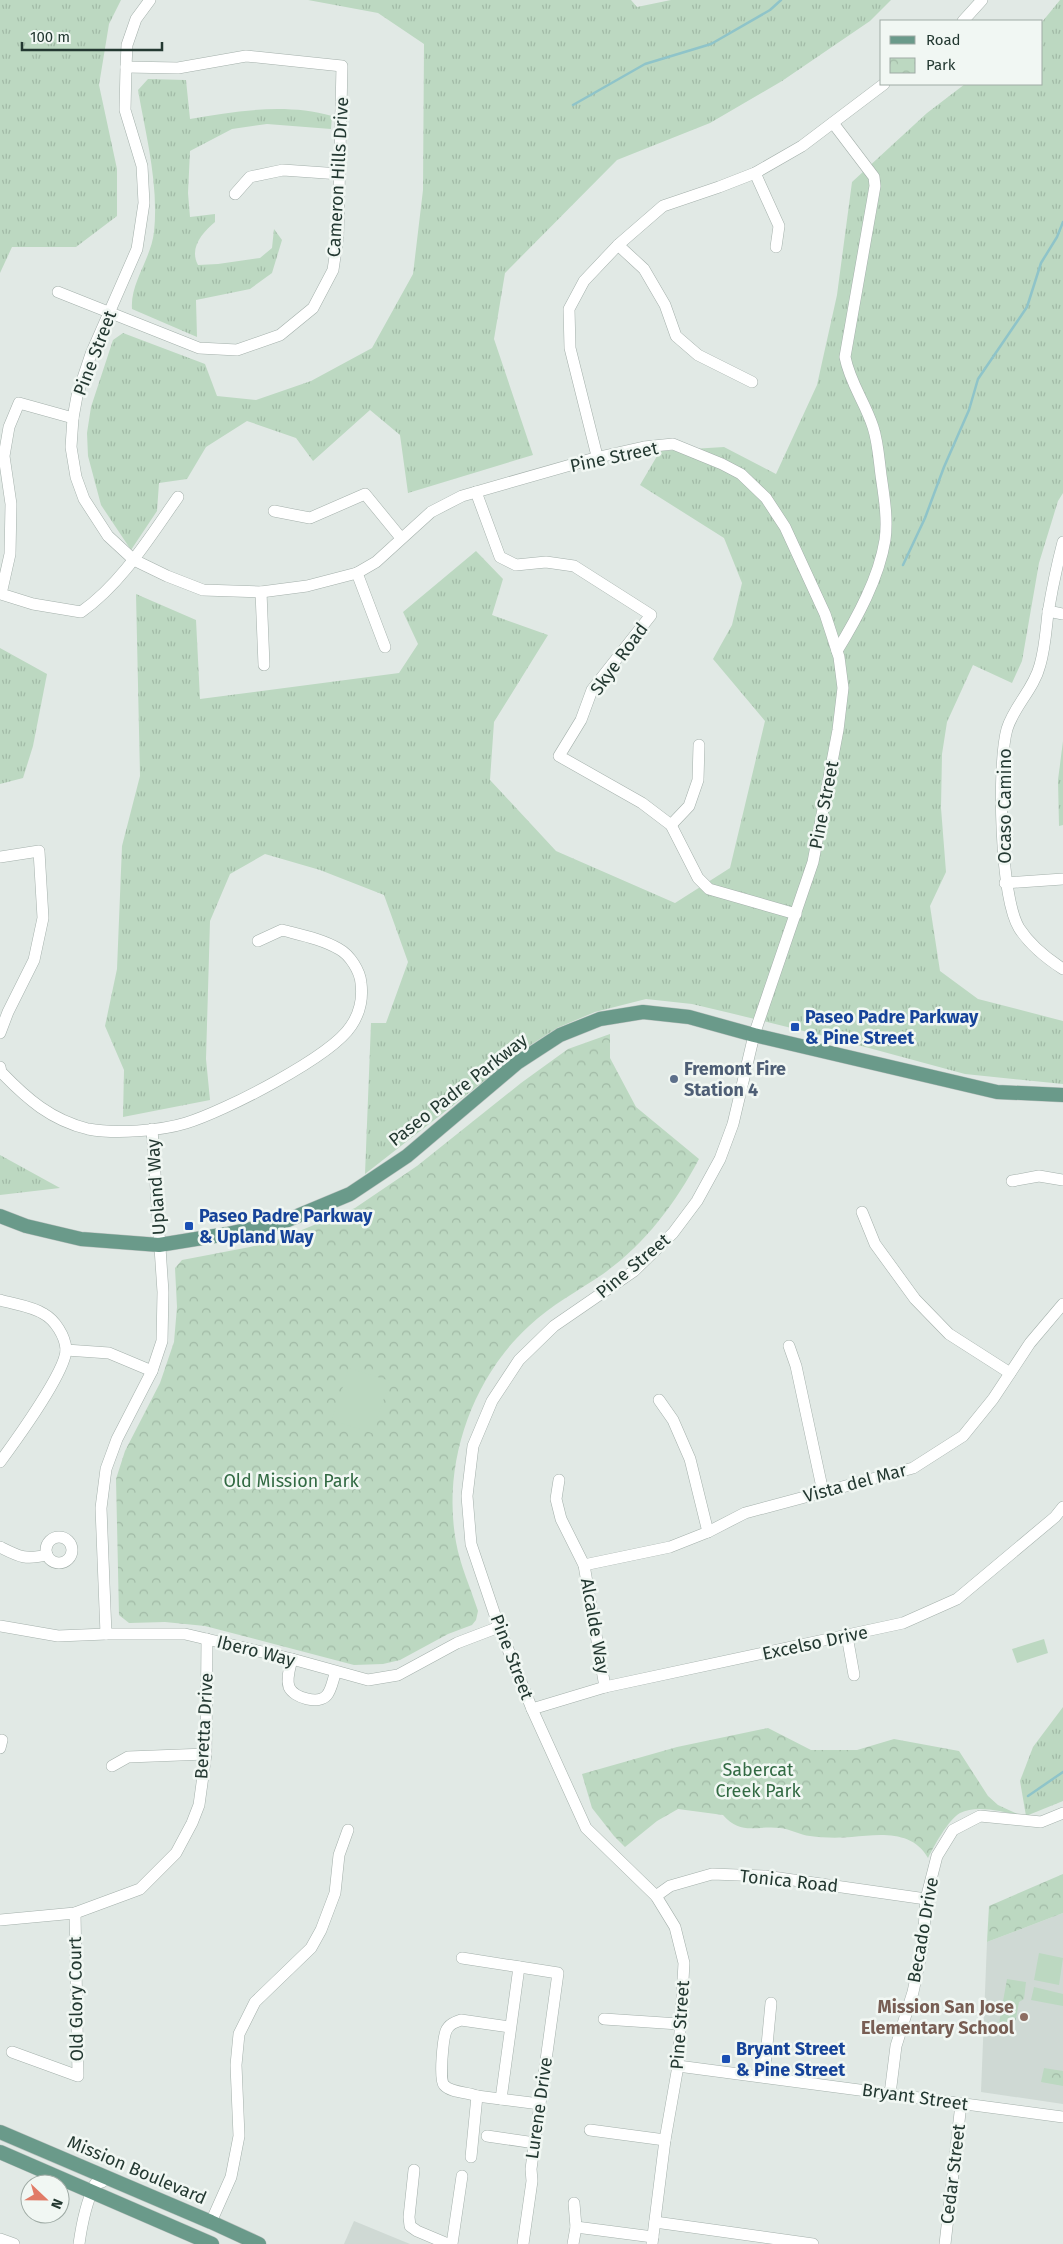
<svg xmlns="http://www.w3.org/2000/svg" width="1063" height="2244" viewBox="0 0 1063 2244" font-family="'Fira Sans',sans-serif">
<style>
.built{fill:#cfd9d4}
.grass{fill:url(#grass-tufts)}
.park{fill:url(#park-crowns)}
.pitch{fill:#bcd8c1}
.lines{fill:none;stroke-linecap:round;stroke-linejoin:round}
.stream{stroke:#8fc4c9;stroke-width:2.5}
.minor-casing{stroke:#a4b0ab;stroke-width:12}
.major-casing{stroke:#bdc3c1;stroke-width:15}
.minor{stroke:#fff;stroke-width:11}
.major{stroke:#6a9a8a;stroke-width:14}
.transit-dot{fill:#1a4fb4;stroke:#f1f7f3;stroke-width:2}
.service-dot{fill:#5c6f8a;stroke:#f1f7f3;stroke-width:2}
.education-dot{fill:#8d6e63;stroke:#f1f7f3;stroke-width:2}
.labels{text-anchor:middle;stroke-width:5;stroke-linejoin:round;paint-order:stroke}
.street-label{font-size:18px;fill:#233831;stroke:#f1f7f3}
.transit-label{font-size:18px;font-weight:bold;fill:#164399;stroke:#f1f7f3;text-anchor:start}
.service-label{font-size:18px;font-weight:bold;fill:#4e5e75;stroke:#f1f7f3;text-anchor:start}
.park-label{font-size:18px;fill:#326a43;stroke:#f1f7f3}
.education-label{font-size:18px;font-weight:bold;fill:#785e54;stroke:#f1f7f3;text-anchor:end}
</style>
<defs>
<pattern id="grass-tufts" width="24" height="20" patternUnits="userSpaceOnUse" patternTransform="scale(1.25)"><rect width="24" height="20" fill="#bcd8c1"/><path d="M3 7l-1-3M5 7V3M7 7l1-3M15 17l-1-3M17 17v-4M19 17l1-3" fill="none" stroke="#a1baa6"/></pattern>
<pattern id="park-crowns" width="20" height="18" patternUnits="userSpaceOnUse" patternTransform="scale(1.25)"><rect width="20" height="18" fill="#bcd8c1"/><path d="M2 6a3 3 0 1 1 6 0M12 15a3 3 0 1 1 6 0" fill="none" stroke="#a1baa6"/></pattern>
</defs>
<rect width="100%" height="100%" fill="#e1e9e5"/>
<g class="built">
<path d="M1063 1913V2104L981 2092 987 1942Z"/>
<path d="M354 2221 410 2244H344Z"/>
</g>
<g class="grass">
<path d="M0 0H121L109 24 99 85 117 169V216L76 247H12L0 273Z"/>
<path d="M308 0H631L637 7 671 0H891L870 21 782 81 710 123 617 160 505 273 494 339 533 455 408 493 400 435 370 410 313 461 296 438 247 421 206 447 187 479 159 483 157 511 131 550 101 505 88 456 87 433 91 407 113 340 123 333 205 364 217 396 256 400 311 381 372 348 413 274 423 190 424 44 378 13Z"/>
<path d="M1060 0H1063V493L1058 501 1039 563 1022 661 1012 683 973 665 947 722 942 754 941 808 946 872 930 906 940 971 978 999 1063 1021V1084L965 1074 832 1038 730 1013 692 1004 646 999 595 1012 557 1028 529 1046 365 1174 371 1023H386L408 962 384 895 320 870 265 854 230 874 210 921 206 1059 210 1100 123 1117 124 1070 105 1026 117 969 122 846 140 776 136 594 196 620 200 699 399 673 418 644 403 612 476 551 503 579 492 615 548 635 494 722 490 780 556 851 675 903 730 868 765 721 713 659 732 625 742 583 724 538 640 485 660 451 724 447 776 474 817 385 837 295 852 182 927 113 965 84H1042V22Z"/>
<path d="M148 79 186 80 190 119C237 111 285 103 332 116L331 129 267 124 232 129 190 151 188 193 190 217 215 214V222C202 233 189 248 198 265L218 264 260 258 272 248 274 229 282 240 272 273 250 289 196 300 197 337 132 309C130 283 151 259 154 232 159 185 146 136 138 90Z"/>
<path d="M0 648 47 674 33 746 23 778 0 784Z"/>
<path d="M1063 741V825L1059 826 1058 780Z"/>
<path d="M0 1155 60 1188 0 1195Z"/>
<path d="M1063 1707V1801L1026 1816 1020 1781 1033 1747Z"/>
</g>
<g class="park">
<path d="M610 1034V1058L636 1107 699 1159C675 1204 645 1244 603 1274 578 1291 551 1305 529 1326 471 1379 442 1465 456 1542 460 1565 471 1589 478 1611L476 1620 472 1625 448 1634 400 1660 383 1664 354 1665 205 1626 165 1622 129 1623 119 1615 116 1479 125 1451 160 1383 174 1342 177 1307 175 1268 182 1260 250 1247 280 1239 355 1208 417 1166 521 1083 568 1049Z"/>
<path d="M768 1728 811 1750H857L894 1739 959 1751 988 1796 998 1805 1022 1816C1004 1812 977 1804 960 1813 948 1820 934 1846 928 1858 913 1830 879 1834 852 1837 839 1838 823 1838 810 1836 800 1835 790 1829 780 1828 757 1825 741 1836 723 1815L678 1809 657 1821 625 1847 614 1836 592 1808 582 1774 677 1747Z"/>
<path d="M1063 1874V1913L987 1942 989 1906Z"/>
<path d="M1007 1979 1026 1982 1024 1999 1019 2002 1016 2019 1010 2031 998 2029Z"/>
<path d="M1044 2068 1063 2071V2086L1041 2082Z"/>
</g>
<g class="pitch">
<path d="M349 1368 390 1381 372 1433 332 1420Z"/>
<path d="M1044 1639 1048 1653 1017 1663 1012 1649Z"/>
<path d="M1039 1953 1063 1958 1059 1985 1034 1980Z"/>
<path d="M1034 1987 1063 1994V2006L1031 2000Z"/>
</g>
<g class="lines">
<g class="stream">
<path d="M573 105 645 64 711 44 770 10 781 0"/>
<path d="M903 565 925 518 944 467 969 410 978 379 1027 307 1041 263 1057 237 1063 222"/>
<path d="M1028 1796 1063 1772"/>
</g>
<g class="minor-casing">
<g id="minor">
<path d="M150 0 136 19 127 45 126 67 125 110 142 166 144 203 137 249 91 354 77 396 73 418 71 447 76 477 84 499 108 536 134 560 167 576 203 590 261 592 307 586 357 573 376 562 431 512 462 496 595 458 644 447 673 444 722 464 741 474 766 498 785 527 825 614 839 657 843 688 838 730 813 862 754 1035 733 1124 720 1159 697 1201 673 1233 634 1271 554 1326 519 1360 492 1401 473 1446 467 1496 471 1544 499 1627 532 1709 586 1828 656 1896 675 1927 684 1963 678 2066 665 2140 652 2244"/>
<path d="M963 21 982 0"/>
<path d="M833 123 874 177 875 186 845 357C850 383 865 402 873 427 878 442 879 460 881 475 884 496 888 519 885 540 879 578 857 618 837 651"/>
<path d="M755 173 779 226 776 247"/>
<path d="M235 194 250 177 283 170 340 174"/>
<path d="M618 245 644 269 665 305 676 336 698 355 752 382"/>
<path d="M58 292 199 348 237 350 280 335 313 308 333 270 338 236 342 66 246 56 178 68 126 67"/>
<path d="M73 418 19 403 9 427 4 456 11 504 10 554 1 594 33 604 81 612C122 583 149 538 178 497"/>
<path d="M595 458 597 456 570 348 569 309 584 281 618 245 663 206 719 187 755 173 802 146 884 84"/>
<path d="M476 492 500 557 516 565 546 562 574 566 651 615 592 690 581 720 559 756 642 803 671 825 698 878 709 889 796 914"/>
<path d="M274 511 310 518 365 494 401 538"/>
<path d="M1063 542C1057 565 1052 589 1048 613 1046 630 1045 648 1040 665 1034 689 1014 706 1007 729 997 765 1000 896 1019 928 1030 945 1046 958 1063 969"/>
<path d="M357 573 385 647"/>
<path d="M261 592 264 665"/>
<path d="M1048 611 1063 614"/>
<path d="M671 825 689 806 698 780 699 745"/>
<path d="M0 857 39 851 43 918 34 960 8 1012 0 1033"/>
<path d="M1005 883 1063 879"/>
<path d="M0 1067 1 1072C27 1099 51 1120 88 1129 115 1134 160 1131 186 1123 223 1112 331 1057 351 1026 360 1013 363 999 361 983 360 971 350 955 339 949 322 939 301 935 282 930L258 941"/>
<path d="M1012 1181 1039 1176 1063 1180"/>
<path d="M862 1212 875 1244 915 1299 949 1334 1010 1373"/>
<path d="M0 1300C13 1304 32 1306 44 1314 55 1320 65 1336 66 1349 67 1370 14 1443 0 1462"/>
<path d="M789 1346 796 1366 823 1492"/>
<path d="M66 1350 109 1353 152 1371"/>
<path d="M659 1400 673 1420 690 1459 708 1532"/>
<path d="M559 1480 556 1499 561 1519 584 1565 605 1687"/>
<circle cx="59" cy="1550" r="13"/>
<path d="M0 1547C20 1557 25 1560 47 1555"/>
<path d="M584 1565 670 1547 708 1532 745 1513 913 1468 963 1436 993 1399 1030 1343 1063 1304"/>
<path d="M0 1626 58 1636 106 1634H185L292 1659 368 1680 398 1675 457 1643 499 1627"/>
<path d="M106 1634 101 1508 106 1469 117 1439 152 1371 162 1341 163 1292 152 1129"/>
<path d="M847 1636 854 1675"/>
<path d="M292 1659C290 1668 286 1678 289 1687 294 1698 319 1705 327 1695 332 1689 333 1678 336 1672"/>
<path d="M532 1709 605 1687 903 1623 957 1599 1055 1517 1063 1507"/>
<path d="M0 1748 2 1740"/>
<path d="M112 1766 128 1757 206 1754"/>
<path d="M656 1896 670 1886 712 1874 765 1876 926 1899"/>
<path d="M0 1920 75 1913 140 1889 176 1853 192 1823 199 1805 206 1754 207 1639"/>
<path d="M462 1958 558 1973 531 2169 532 2181 523 2244"/>
<path d="M604 2019 679 2024"/>
<path d="M510 2027 461 2020C455 2022 449 2024 446 2031 443 2039 439 2079 444 2085 451 2093 468 2092 477 2096L540 2104"/>
<path d="M12 2052 78 2076 75 1913"/>
<path d="M678 2066 1063 2117"/>
<path d="M764 2077 771 2003"/>
<path d="M890 2094 896 2046 913 1992 923 1945 926 1899 937 1856 953 1830 980 1816 1041 1822 1063 1813"/>
<path d="M501 2099 519 1967"/>
<path d="M590 2130 665 2140"/>
<path d="M487 2136 535 2143"/>
<path d="M471 2157 477 2096"/>
<path d="M414 2170 409 2217 410 2226 417 2231 448 2244"/>
<path d="M211 2222 231 2177 239 2136 236 2065 239 2034 255 2002 311 1948 321 1930 335 1893 339 1855 348 1830"/>
<path d="M655 2222 813 2244"/>
<path d="M576 2227 653 2237"/>
<path d="M0 2239 14 2244"/>
<path d="M79 2244C82 2222 86 2203 95 2184L102 2182 107 2177"/>
<path d="M452 2244 462 2176"/>
<path d="M573 2244 576 2227 574 2203"/>
<path d="M945 2244 961 2104"/>
</g>
</g>
<g class="major-casing">
<g id="major">
<path d="M0 1216 26 1226 81 1239 159 1245 227 1234 283 1222 350 1194 407 1156 517 1063 560 1035 600 1019 643 1012 689 1017 754 1035 997 1092 1063 1095"/>
<path d="M0 2132 211 2222 259 2244"/>
<path d="M0 2152 212 2244"/>
</g>
</g>
<use href="#minor" class="minor"/>
<use href="#major" class="major"/>
</g>
<g class="transit-dot">
<rect x="790" y="1022" width="10" height="10" rx="2.5"/>
<rect x="184" y="1221" width="10" height="10" rx="2.5"/>
<rect x="721" y="2054" width="10" height="10" rx="2.5"/>
</g>
<circle class="service-dot" cx="674" cy="1079" r="5"/>
<circle class="education-dot" cx="1024" cy="2017" r="5"/>
<g class="labels">
<g class="street-label">
<text transform="translate(338 177) rotate(-87)" y="6">Cameron Hills Drive</text>
<text transform="translate(95 353) rotate(-69)" y="6">Pine Street</text>
<text transform="translate(614 457) rotate(-12)" y="6">Pine Street</text>
<text transform="translate(619 659) rotate(-54)" y="6">Skye Road</text>
<text transform="translate(824 805) rotate(-79)" y="6">Pine Street</text>
<text transform="translate(1005 806) rotate(-90)" y="6">Ocaso Camino</text>
<text transform="translate(458 1090) rotate(-38)" y="6">Paseo Padre Parkway</text>
<text transform="translate(156 1187) rotate(-94)" y="6">Upland Way</text>
<text transform="translate(633 1266) rotate(-40)" y="6">Pine Street</text>
<text transform="translate(855 1483) rotate(-15)" y="6">Vista del Mar</text>
<text transform="translate(595 1626) rotate(80)" y="6">Alcalde Way</text>
<text transform="translate(815 1643) rotate(-12)" y="6">Excelso Drive</text>
<text transform="translate(256 1651) rotate(14)" y="6">Ibero Way</text>
<text transform="translate(512 1657) rotate(69)" y="6">Pine Street</text>
<text transform="translate(204 1726) rotate(-87)" y="6">Beretta Drive</text>
<text transform="translate(789 1881) rotate(6)" y="6">Tonica Road</text>
<text transform="translate(923 1930) rotate(-80)" y="6">Becado Drive</text>
<text transform="translate(76 1999) rotate(-91)" y="6">Old Glory Court</text>
<text transform="translate(680 2025) rotate(-86)" y="6">Pine Street</text>
<text transform="translate(915 2097) rotate(8)" y="6">Bryant Street</text>
<text transform="translate(539 2108) rotate(-82)" y="6">Lurene Drive</text>
<text transform="translate(137 2170) rotate(23)" y="6">Mission Boulevard</text>
<text transform="translate(953 2174) rotate(-83)" y="6">Cedar Street</text>
</g>
<g class="transit-label">
<text x="805" y="1023">Paseo Padre Parkway<tspan x="805" dy="21">&amp; Pine Street</tspan></text>
<text x="199" y="1222">Paseo Padre Parkway<tspan x="199" dy="21">&amp; Upland Way</tspan></text>
<text x="736" y="2055">Bryant Street<tspan x="736" dy="21">&amp; Pine Street</tspan></text>
</g>
<g class="service-label">
<text x="684" y="1075">Fremont Fire<tspan x="684" dy="21">Station 4</tspan></text>
</g>
<g class="park-label">
<text x="291" y="1487">Old Mission Park</text>
<text x="758" y="1776">Sabercat<tspan x="758" dy="21">Creek Park</tspan></text>
</g>
<g class="education-label">
<text x="1014" y="2013">Mission San Jose<tspan x="1014" dy="21">Elementary School</tspan></text>
</g>
</g>
<rect x="880" y="20" width="162" height="65" fill="#f1f7f3" stroke="#9faba5"/>
<rect x="890" y="36" width="25" height="8" fill="#6a9a8a" stroke="#9faba5"/>
<text x="926" y="45" font-size="15" fill="#233831">Road</text>
<rect x="890" y="58" width="25" height="15" fill="url(#park-crowns)" stroke="#9faba5"/>
<text x="926" y="70" font-size="15" fill="#233831">Park</text>
<g transform="translate(45 2199) rotate(112)"><circle r="24" fill="#f1f7f3" stroke="#9faba5"/>
<path d="M0-4L9 19L0 12L-9 19Z" fill="#e17b67"/>
<text y="-8" font-size="14" font-weight="bold" text-anchor="middle" fill="#233831">N</text>
</g>
<path d="M22 42v8h140v-8" fill="none" stroke="#233831" stroke-width="2.5"/>
<text x="30" y="42" font-size="15" fill="#233831" stroke="#f1f7f3" stroke-width="4" paint-order="stroke">100 m</text>
</svg>
